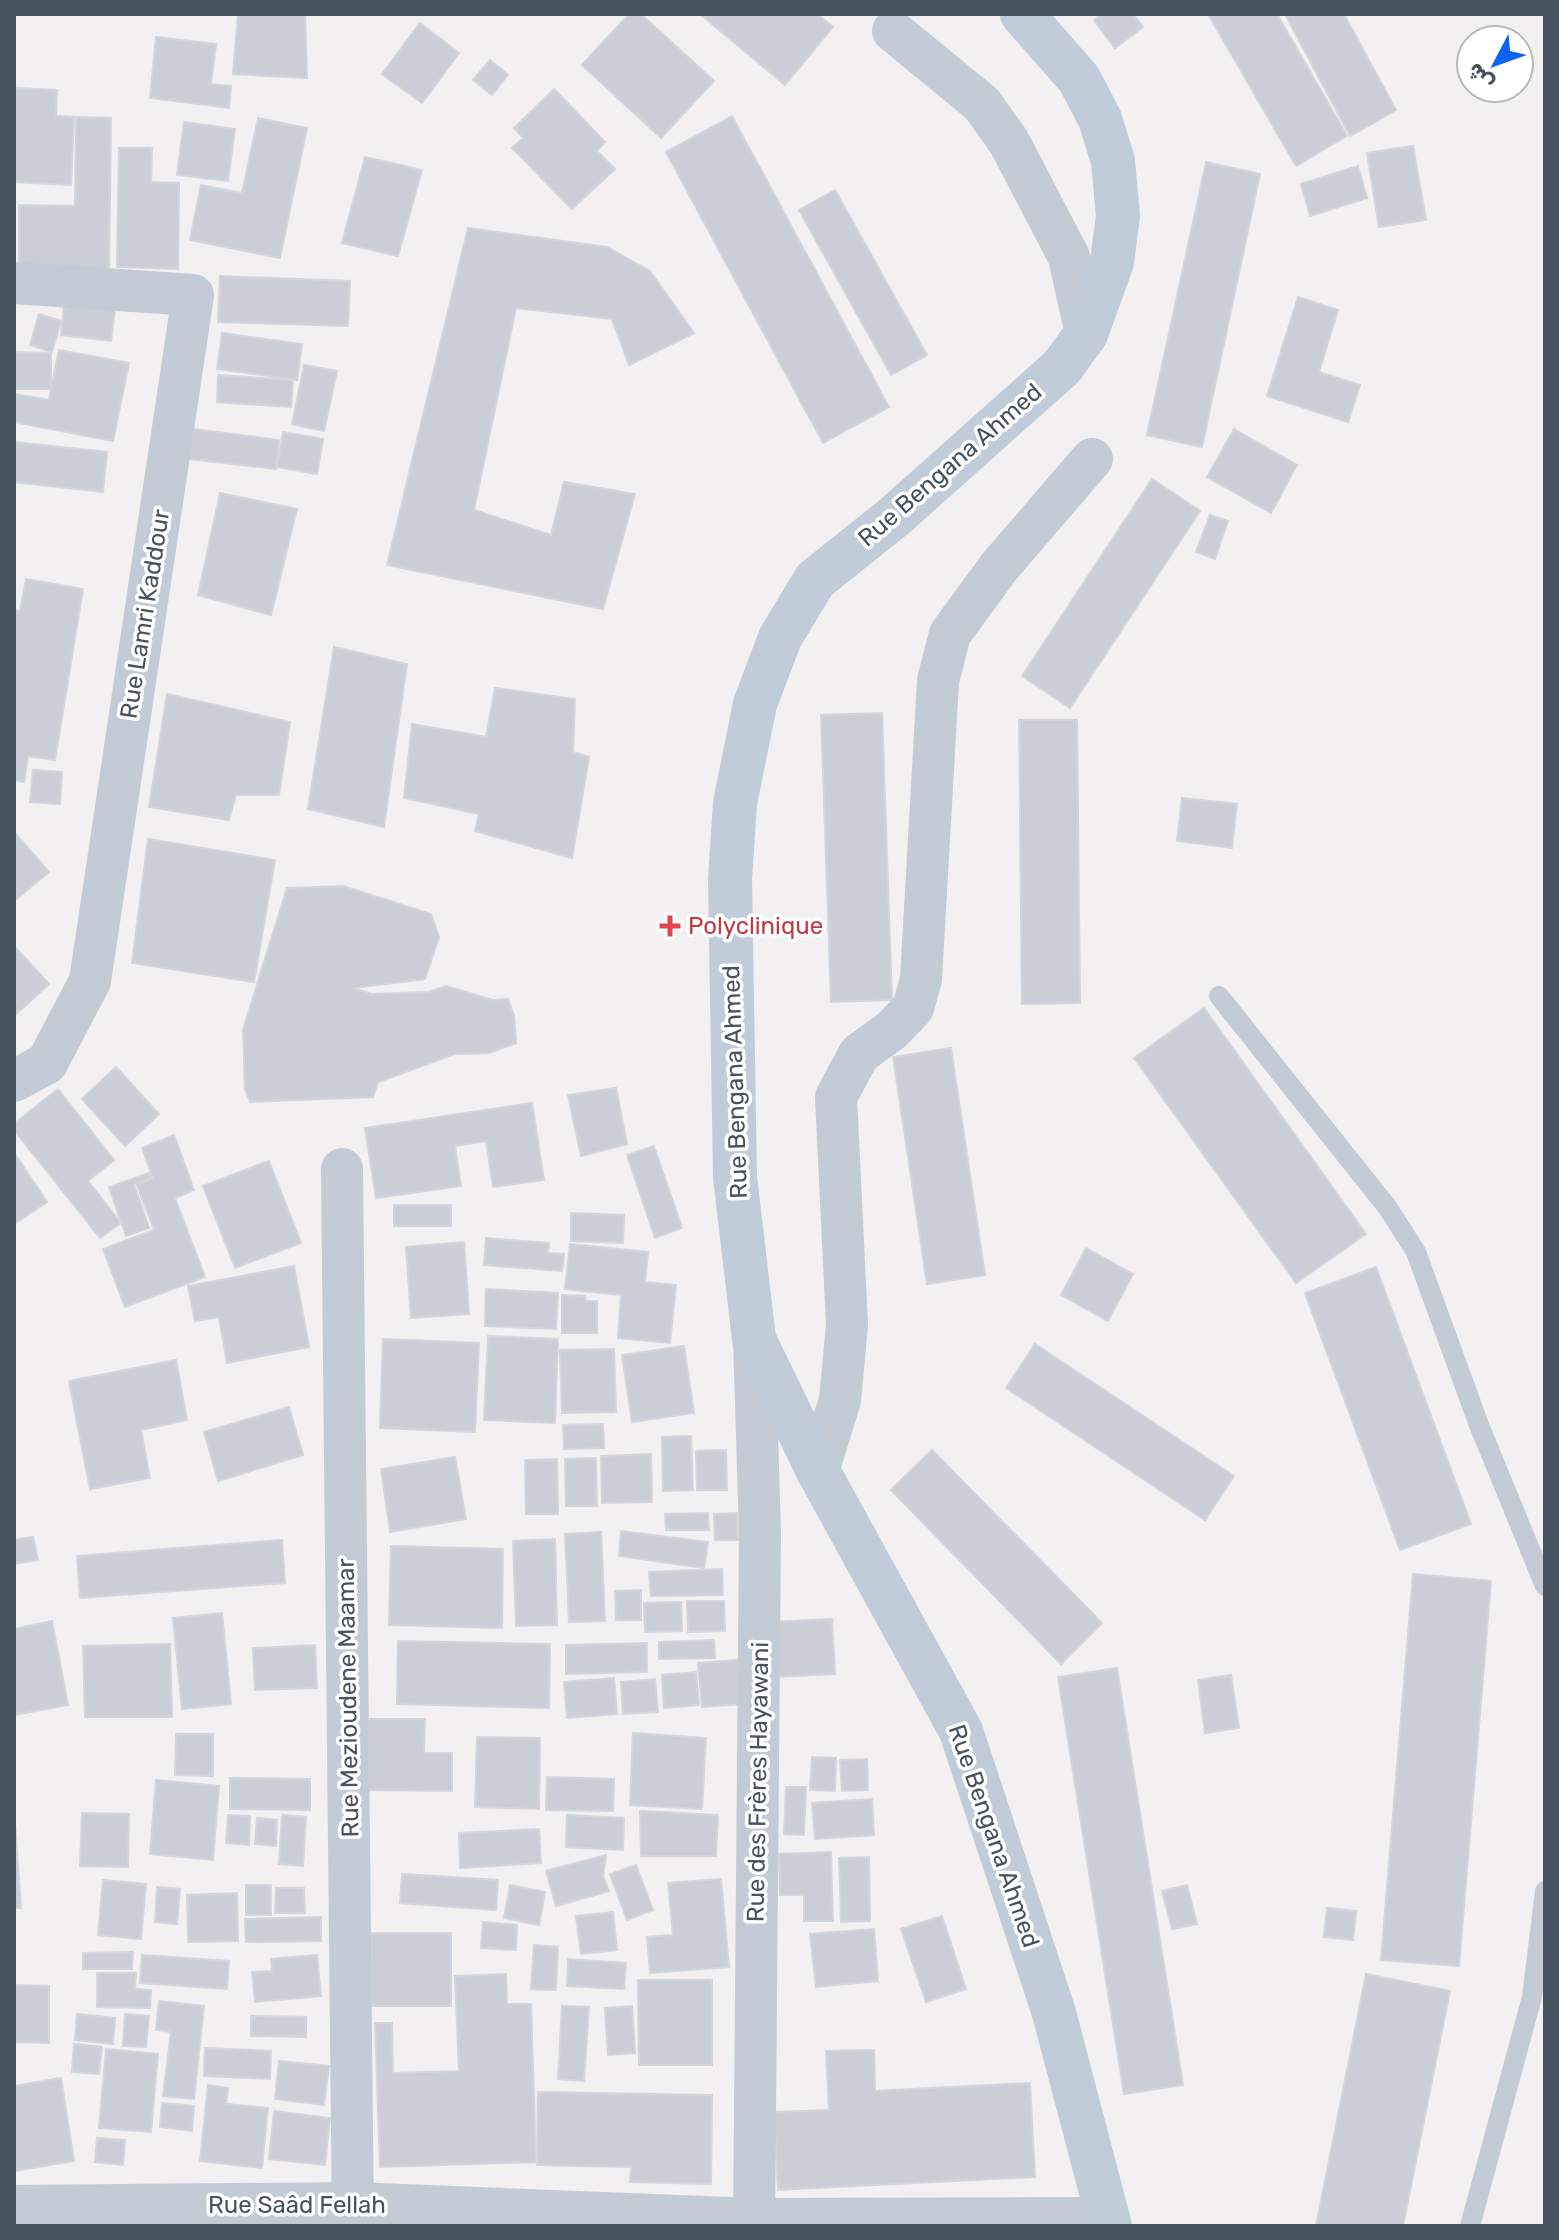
<svg xmlns="http://www.w3.org/2000/svg" width="1559" height="2240" viewBox="0 0 1559 2240" font-family="Rubik,'Noto Naskh Arabic',sans-serif">
<style>
.building{fill:#cbced6;stroke:#d3d5dc;stroke-width:2}
.lines{fill:none;stroke-linecap:round;stroke-linejoin:round}
.lane{stroke:#c2cbd6;stroke-width:20}
.street{stroke:#c2cbd6;stroke-width:42}
.secondary{stroke:#c1ccda;stroke-width:44}
.health-dot{fill:#e0444e;stroke:#fff;stroke-width:3}
.labels{text-anchor:middle;stroke-width:7;stroke-linejoin:round;paint-order:stroke}
.street-label{font-size:24px;fill:#46525f;stroke:#fff}
.health-label{font-size:24px;fill:#be3a42;stroke:#fff;text-anchor:start}
</style>
<rect width="100%" height="100%" fill="#f2f0f0"/>
<g class="building">
<path d="M238 14H305L307 78 233 74Z"/>
<path d="M629 14H641L714 81 661 138 582 65Z"/>
<path d="M700 14H817L833 27 785 85Z"/>
<path d="M1102 14H1133L1143 27 1115 48 1094 20Z"/>
<path d="M1208 14H1277L1347 136 1296 166Z"/>
<path d="M1285 14H1344L1396 110 1350 136Z"/>
<path d="M420 23 459 53 422 103 382 74Z"/>
<path d="M156 37 216 44 211 84 231 86 229 108 150 98Z"/>
<path d="M490 60 508 75 492 95 473 80Z"/>
<path d="M14 88 57 90 56 116 74 117 71 185 14 182Z"/>
<path d="M554 89 605 142 597 151 615 169 572 209 512 148 523 138 514 128Z"/>
<path d="M732 116 889 407 823 443 666 152Z"/>
<path d="M76 117 111 118 109 270 19 268V205L75 206Z"/>
<path d="M258 118 307 128 280 258 190 240 201 185 242 193Z"/>
<path d="M184 122 235 129 228 181 177 175Z"/>
<path d="M1413 146 1426 220 1379 227 1367 153Z"/>
<path d="M119 148H152L151 182 179 183 178 269 117 267Z"/>
<path d="M365 157 422 170 398 256 342 243Z"/>
<path d="M1206 162 1260 174 1202 447 1147 435Z"/>
<path d="M1358 166 1367 198 1310 216 1301 184Z"/>
<path d="M835 190 927 355 891 375 799 210Z"/>
<path d="M468 228 607 247 650 271 694 333 629 365 612 319 516 308 474 510 551 535 564 482 635 494 603 609 387 565Z"/>
<path d="M220 276 350 281 348 326 218 322Z"/>
<path d="M65 296 116 301 111 341 61 335Z"/>
<path d="M1298 297 1338 310 1319 372 1360 385 1348 422 1267 396Z"/>
<path d="M39 314 61 321 52 352 30 345Z"/>
<path d="M222 333 302 344 297 380 217 369Z"/>
<path d="M59 350 129 363 113 441 14 422V394L49 400Z"/>
<path d="M14 352 51 353V389H14Z"/>
<path d="M304 365 337 371 324 431 292 424Z"/>
<path d="M218 375 293 380 291 407 217 402Z"/>
<path d="M186 428 279 440 276 469 182 458Z"/>
<path d="M1234 429 1297 465 1271 513 1207 477Z"/>
<path d="M283 432 323 439 317 474 277 467Z"/>
<path d="M14 442 107 452 103 492 14 482Z"/>
<path d="M1152 479 1200 511 1070 708 1022 676Z"/>
<path d="M220 493 297 509 271 615 198 595Z"/>
<path d="M1210 515 1228 521 1215 559 1196 552Z"/>
<path d="M26 579 83 589 55 760 28 756 24 782 14 780V610L20 611Z"/>
<path d="M334 647 407 664 384 827 308 809Z"/>
<path d="M495 688 575 699 573 752 589 757 572 858 475 831 479 814 404 798 412 724 486 737Z"/>
<path d="M167 694 290 722 279 795H236L229 820 149 807Z"/>
<path d="M882 713 892 1000 831 1002 821 715Z"/>
<path d="M1019 720H1077L1080 1003 1022 1004Z"/>
<path d="M33 770 62 772 60 804 30 802Z"/>
<path d="M1182 798 1237 804 1232 848 1177 841Z"/>
<path d="M14 832 49 872 17 899 14 896Z"/>
<path d="M148 839 275 860 254 982 132 963Z"/>
<path d="M343 886 431 914 439 937 425 979 353 988 372 994 428 992 446 986 493 1000 508 999 514 1016 516 1043 489 1053 455 1054 378 1082 373 1097 250 1102 245 1089 243 1030 287 888Z"/>
<path d="M14 946 49 984 14 1016Z"/>
<path d="M1204 1008 1366 1234 1296 1283 1134 1058Z"/>
<path d="M951 1048 985 1275 927 1284 893 1057Z"/>
<path d="M116 1067 159 1114 125 1146 82 1099Z"/>
<path d="M616 1088 627 1144 581 1156 568 1095Z"/>
<path d="M58 1089 114 1160 88 1181 121 1223 100 1238 14 1130V1124Z"/>
<path d="M532 1103 544 1180 493 1187 486 1141 455 1146 461 1186 376 1198 365 1128Z"/>
<path d="M174 1135 194 1190 175 1198 205 1277 125 1307 103 1249 154 1230 137 1185 153 1178 142 1148Z"/>
<path d="M654 1146 682 1228 655 1238 627 1155Z"/>
<path d="M15 1154 47 1202 14 1224V1155Z"/>
<path d="M269 1161 301 1243 235 1268 203 1186Z"/>
<path d="M149 1173 151 1178 134 1184 149 1228 126 1236 109 1187Z"/>
<rect x="394" y="1205" width="57" height="21"/>
<path d="M571 1213 624 1215 623 1243 571 1241Z"/>
<path d="M486 1238 549 1243 548 1253 564 1254 562 1271 484 1265Z"/>
<path d="M464 1242 469 1314 411 1318 406 1247Z"/>
<path d="M570 1244 648 1252 645 1282 676 1285 670 1343 618 1338 621 1295 565 1289Z"/>
<path d="M1086 1248 1133 1274 1108 1321 1061 1295Z"/>
<path d="M294 1266 309 1347 227 1363 219 1317 195 1321 188 1286Z"/>
<path d="M1376 1267 1471 1524 1400 1550 1305 1293Z"/>
<path d="M486 1289 558 1293 556 1329 485 1326Z"/>
<path d="M562 1295 585 1296 586 1301H597V1333H562Z"/>
<path d="M488 1336 558 1339 555 1423 484 1420Z"/>
<path d="M383 1339 479 1343 475 1432 380 1428Z"/>
<path d="M1035 1344 1234 1476 1205 1520 1006 1388Z"/>
<path d="M684 1346 694 1413 632 1422 622 1355Z"/>
<path d="M614 1349 616 1412 562 1413 560 1350Z"/>
<path d="M176 1360 187 1420 141 1430 150 1478 90 1489 69 1381Z"/>
<path d="M289 1407 303 1455 218 1481 204 1432Z"/>
<path d="M603 1424 604 1448 564 1449 563 1425Z"/>
<path d="M691 1436 693 1490 663 1491 662 1437Z"/>
<path d="M726 1450 727 1490H697L696 1451Z"/>
<path d="M932 1450 1102 1623 1061 1664 891 1490Z"/>
<path d="M651 1454 652 1502 602 1503 601 1456Z"/>
<path d="M455 1457 466 1519 390 1532 381 1469Z"/>
<path d="M596 1458 597 1506H566L565 1459Z"/>
<path d="M557 1459 558 1514H526L525 1460Z"/>
<path d="M708 1513 709 1530H666L665 1514Z"/>
<path d="M737 1513 738 1540H715L714 1514Z"/>
<path d="M621 1531 708 1542 704 1568 619 1556Z"/>
<path d="M601 1532 605 1621 569 1622 565 1534Z"/>
<path d="M33 1537 38 1560 14 1564V1540Z"/>
<path d="M555 1539 557 1625 516 1626 513 1541Z"/>
<path d="M282 1540 285 1583 80 1598 77 1556Z"/>
<path d="M391 1546 503 1549 502 1628 389 1625Z"/>
<path d="M722 1569 723 1595 651 1596 649 1572Z"/>
<path d="M1413 1574 1491 1581 1459 1966 1381 1960Z"/>
<path d="M641 1590V1620H616L615 1591Z"/>
<path d="M687 1601H724L725 1631 688 1632Z"/>
<path d="M681 1602 682 1631 645 1632 644 1603Z"/>
<path d="M222 1613 231 1704 182 1709 173 1618Z"/>
<path d="M832 1619 835 1674 774 1677 771 1622Z"/>
<path d="M52 1621 68 1705 14 1715V1629Z"/>
<path d="M714 1640 715 1658 659 1659V1642Z"/>
<path d="M398 1641 550 1644 549 1708 397 1704Z"/>
<path d="M647 1643V1672L566 1674V1645Z"/>
<path d="M170 1644 172 1717H85L83 1646Z"/>
<path d="M315 1645 317 1688 255 1690 253 1648Z"/>
<path d="M738 1660 742 1704 702 1707 698 1663Z"/>
<path d="M1117 1668 1183 2085 1124 2094 1058 1677Z"/>
<path d="M696 1672 699 1705 664 1708 662 1675Z"/>
<path d="M1231 1675 1239 1728 1205 1733 1198 1680Z"/>
<path d="M614 1678 617 1714 567 1718 564 1682Z"/>
<path d="M655 1679 658 1712 623 1714 621 1682Z"/>
<path d="M366 1719H425L424 1753H452V1791L366 1790Z"/>
<path d="M633 1733 706 1738 702 1809 630 1805Z"/>
<path d="M176 1734H213V1776L175 1775Z"/>
<path d="M477 1737 540 1738 539 1809 475 1807Z"/>
<path d="M812 1757 836 1758 835 1791 810 1790Z"/>
<path d="M867 1759 868 1790 842 1791 840 1760Z"/>
<path d="M547 1777 614 1779 613 1811 546 1810Z"/>
<path d="M230 1778 310 1779V1810L230 1809Z"/>
<path d="M156 1780 219 1786 213 1860 150 1854Z"/>
<path d="M786 1787H806L804 1835 784 1834Z"/>
<path d="M872 1799 874 1835 815 1839 812 1803Z"/>
<path d="M14 1808 21 1908H14Z"/>
<path d="M640 1811 718 1815 716 1856H641Z"/>
<path d="M82 1813 129 1814 128 1867 80 1866Z"/>
<path d="M228 1815 250 1816 249 1845 226 1843Z"/>
<path d="M282 1815 306 1817 303 1866 279 1864Z"/>
<path d="M567 1815 624 1818 623 1850 566 1847Z"/>
<path d="M257 1818 277 1820 276 1846 255 1844Z"/>
<path d="M539 1829 541 1863 460 1868 459 1833Z"/>
<path d="M831 1852 833 1921H804V1895H780L779 1854Z"/>
<path d="M606 1855 603 1877 609 1891 556 1906 546 1871Z"/>
<path d="M869 1857 870 1921 841 1922 839 1858Z"/>
<path d="M636 1865 653 1910 627 1920 610 1874Z"/>
<path d="M402 1874 498 1880 496 1910 400 1903Z"/>
<path d="M721 1879 729 1967 650 1973 647 1937 673 1935 668 1883Z"/>
<path d="M103 1880 146 1884 141 1939 98 1935Z"/>
<rect x="246" y="1885" width="25" height="30"/>
<path d="M510 1885 545 1892 539 1925 504 1918Z"/>
<path d="M1187 1885 1197 1924 1172 1929 1162 1891Z"/>
<path d="M157 1887 180 1889 177 1924 155 1922Z"/>
<path d="M276 1888H304L305 1913H275Z"/>
<path d="M237 1893 238 1941 188 1942 187 1895Z"/>
<path d="M1327 1908 1356 1911 1353 1940 1324 1937Z"/>
<path d="M613 1912 617 1950 581 1954 576 1916Z"/>
<path d="M942 1916 966 1989 926 2002 901 1929Z"/>
<path d="M321 1917V1941L246 1942 245 1919Z"/>
<path d="M483 1922 517 1925 516 1950 481 1948Z"/>
<path d="M874 1929 878 1981 816 1987 810 1934Z"/>
<rect x="371" y="1933" width="80" height="73"/>
<path d="M534 1945 558 1947 556 1990 531 1989Z"/>
<path d="M133 1952 132 1969H83V1953Z"/>
<path d="M142 1955 229 1961 227 1989 140 1983Z"/>
<path d="M317 1955 321 1996 255 2002 252 1972 272 1971 271 1959Z"/>
<path d="M568 1959 626 1963 624 1989 567 1986Z"/>
<path d="M97 1973H136L135 1989 151 1990 150 2008 97 2007Z"/>
<path d="M506 1974 507 2004H531L536 2162 380 2167 375 2023H392L393 2073 459 2071 455 1976Z"/>
<path d="M1366 1974 1450 1991 1403 2226H1316Z"/>
<path d="M638 1980H712V2065H639Z"/>
<path d="M14 1985 49 1986V2043L14 2042Z"/>
<path d="M159 2001 204 2006 194 2099 163 2096 171 2032 156 2030Z"/>
<path d="M562 2006 589 2007 584 2081 558 2079Z"/>
<path d="M632 2006 635 2053 608 2055 605 2008Z"/>
<path d="M77 2014 115 2018 113 2044 75 2040Z"/>
<path d="M125 2014 149 2016 146 2047 123 2046Z"/>
<path d="M251 2016 306 2017V2037L251 2036Z"/>
<path d="M74 2044 102 2047 99 2074 72 2072Z"/>
<path d="M205 2048 271 2051 270 2079 204 2076Z"/>
<path d="M106 2049 158 2054 151 2132 99 2128Z"/>
<path d="M874 2050 875 2091 1030 2083 1035 2177 778 2190 774 2112 829 2110 826 2051Z"/>
<path d="M279 2061 329 2066 324 2105 275 2099Z"/>
<path d="M61 2078 74 2161 14 2171V2086Z"/>
<path d="M208 2085 228 2088 226 2104 268 2108 262 2168 200 2161Z"/>
<path d="M538 2092 712 2095 711 2184 630 2182 631 2167 537 2165Z"/>
<path d="M162 2103 194 2106 192 2131 160 2127Z"/>
<path d="M274 2111 330 2118 325 2165 269 2159Z"/>
<path d="M97 2138 125 2140 123 2165 95 2162Z"/>
</g>
<g class="lines">
<g class="lane">
<path d="M1219 996 1388 1208 1416 1252 1479 1425 1545 1586"/>
<path d="M1470 2226 1532 1997 1545 1891"/>
</g>
<g class="street">
<path d="M893 31 982 104 1009 142 1069 257 1086 334"/>
<path d="M14 283 193 295 90 981 47 1063 14 1081"/>
<path d="M342 1169 353 2226"/>
<path d="M754 1339 760 1532 754 2226"/>
<path d="M818 1471 840 1400 847 1325 836 1097 859 1054 892 1030 913 1008 921 979 938 681 950 634 999 567 1092 459"/>
<path d="M14 2206 353 2203 754 2219 1108 2218"/>
</g>
<path class="secondary" d="M1022 14 1079 79 1100 119 1113 161 1118 216 1112 262 1086 334 1062 367 895 516 815 580 780 638 755 704 735 803 730 879 735 1177 754 1339 818 1471 961 1731 1054 2013 1110 2226"/>
</g>
<path class="health-dot" d="M666 914h8v8h8v8h-8v8h-8v-8h-8v-8h8z"/>
<g class="labels">
<g class="street-label">
<text transform="translate(950 465) rotate(-41)" y="8">Rue Bengana Ahmed</text>
<text transform="translate(145 614) rotate(-81)" y="8">Rue Lamri Kaddour</text>
<text transform="translate(735 1082) rotate(-92)" y="8">Rue Bengana Ahmed</text>
<text transform="translate(348 1698) rotate(-91)" y="8">Rue Mezioudene Maamar</text>
<text transform="translate(758 1782) rotate(-89)" y="8">Rue des Frères Hayawani</text>
<text transform="translate(994 1836) rotate(71)" y="8">Rue Bengana Ahmed</text>
<text x="297" y="2213">Rue Saâd Fellah</text>
</g>
<g class="health-label">
<text x="688" y="934">Polyclinique</text>
</g>
</g>
<rect width="1559" height="2240" fill="none" stroke="#46525f" stroke-width="32"/>
<g transform="translate(1495 64) rotate(229)"><circle r="38" fill="#ffffff" stroke="#b5babf" stroke-width="2"/>
<path d="M0-6L14 30L0 20L-14 30Z" fill="#0b63f1"/>
<text y="-12" font-size="22" font-weight="bold" text-anchor="middle" fill="#46525f">ش</text>
</g>
</svg>
